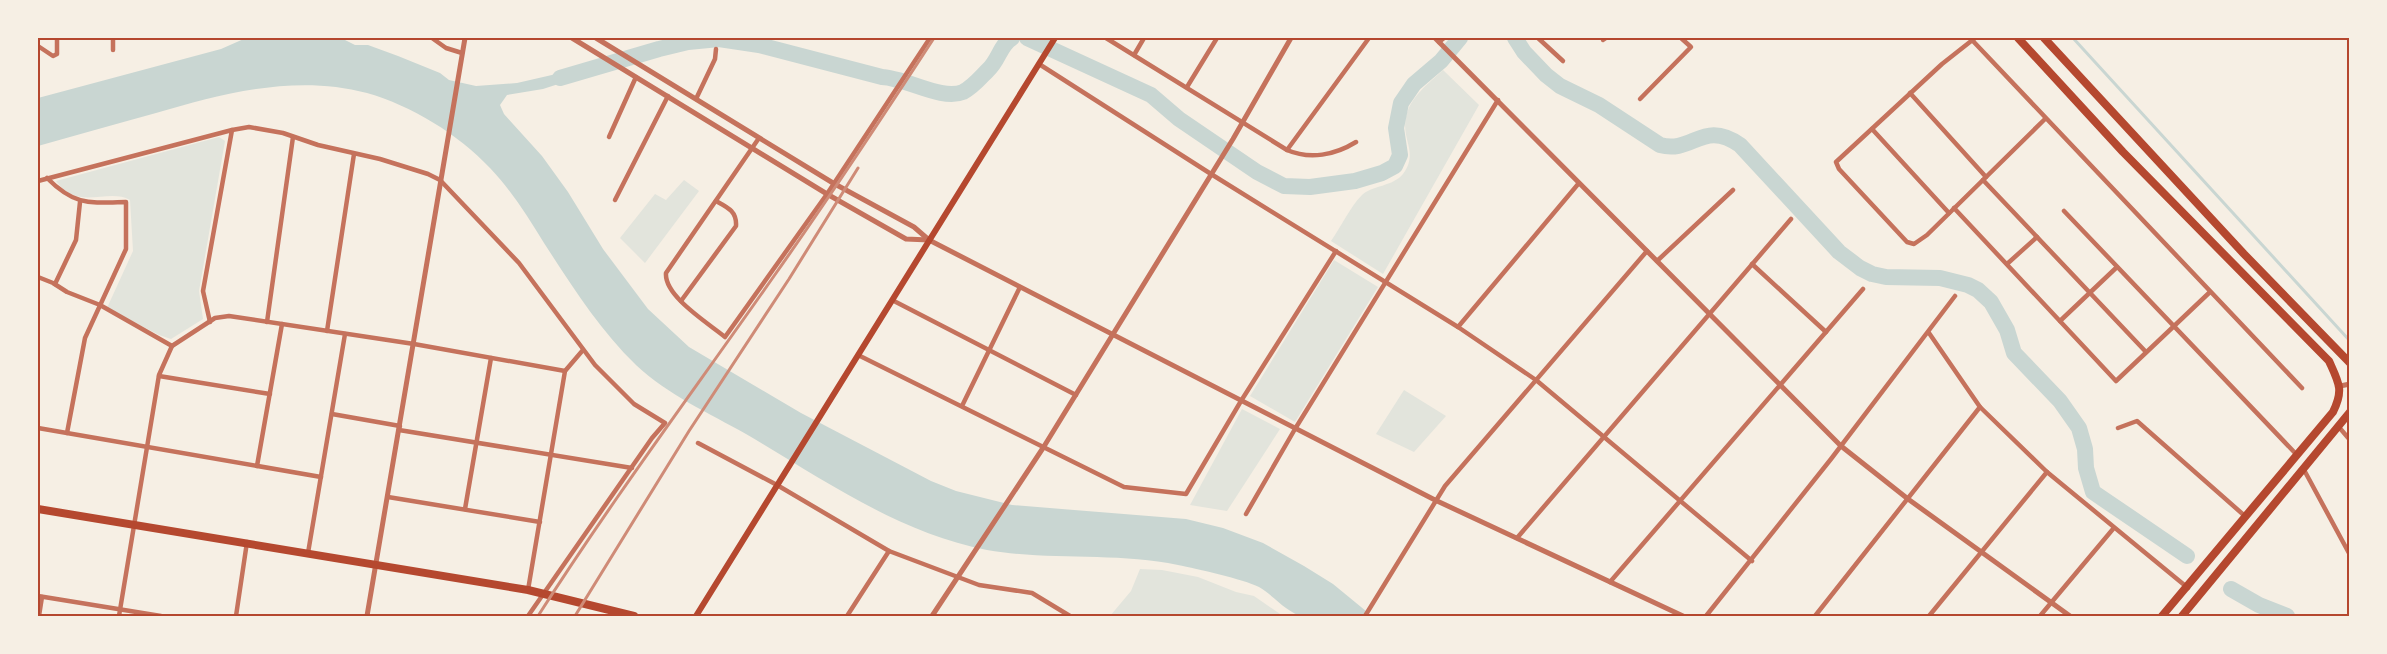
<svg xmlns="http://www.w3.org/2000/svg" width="2387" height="654" viewBox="0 0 2387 654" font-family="Manrope,sans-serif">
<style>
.green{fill:#e2e4dc}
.water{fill:#c9d6d2}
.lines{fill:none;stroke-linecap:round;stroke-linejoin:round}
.stream{stroke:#c9d6d2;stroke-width:3}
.river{stroke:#c9d6d2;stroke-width:16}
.minor{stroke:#c5725c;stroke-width:4.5}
.tertiary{stroke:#c5725c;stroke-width:5}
.secondary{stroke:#b5482f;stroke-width:6}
.trunk{stroke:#b5482f;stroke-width:8}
.rail{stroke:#cf8b77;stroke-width:3}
.neatline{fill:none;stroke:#b5482f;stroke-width:2}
</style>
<rect width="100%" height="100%" fill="#f6efe4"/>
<g class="green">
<path d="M1443 70 1479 105 1383 274 1331 241C1341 227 1350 207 1362 195 1371 186 1394 186 1403 174 1419 152 1401 140 1406 117 1410 97 1429 83 1443 70Z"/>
<path d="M219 137 225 141 199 291 203 319 171 339 159 335 107 308 133 251 130 200C108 187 78 212 56 181Z"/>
<path d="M684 180 699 191 645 263 620 238 655 194 666 200Z"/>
<path d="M1334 260 1378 287 1295 422 1250 396Z"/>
<path d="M1404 390 1446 416 1414 452 1376 434Z"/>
<path d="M1242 409 1280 429 1227 511 1190 505Z"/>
<path d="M1140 569 1162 570 1198 577 1236 592 1254 596 1283 616H1110L1131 591Z"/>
</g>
<path class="water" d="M246 38H341L355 45H368L398 56 440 73 449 80 476 86 517 83 578 69 583 76 543 89 507 95 500 105 504 114 542 156 568 192 603 249 648 309 689 347 801 413 931 481 956 491 1012 505 1186 519 1223 528 1263 543 1304 566 1333 584 1372 616C1350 616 1325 620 1303 616 1288 614 1273 595 1259 587 1243 579 1197 569 1178 565 1115 552 1049 561 987 550 899 533 822 479 746 434 709 413 668 395 636 365 599 329 572 286 544 243 528 217 511 190 490 168 458 134 412 106 367 93 296 74 224 93 156 113 116 124 77 135 38 146V98L221 49Z"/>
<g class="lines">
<path class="stream" d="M2073 38 2350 341"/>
<g class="river">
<path d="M1027 38 1151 95 1179 119 1257 172 1284 186 1310 187 1355 181 1382 173 1395 166 1400 155 1396 128 1401 103 1414 84 1441 61 1460 38"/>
<path d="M1515 38 1524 52 1546 75 1560 86 1599 105 1660 145C1693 154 1703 119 1740 145L1839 252 1860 268 1872 274 1886 277 1940 278 1968 285 1978 290 1991 302 2007 330 2014 353 2060 401 2079 428 2085 449 2086 468 2093 492 2187 556"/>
<path d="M560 78 659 49 688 42 719 39 759 45 882 77C906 78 942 101 963 92 973 87 981 77 988 70 999 60 1000 45 1012 38"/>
<path d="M2231 589 2259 605 2287 616"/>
</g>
<g class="minor">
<path d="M432 38 446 48 462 53"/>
<path d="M1106 38 1287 150C1310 160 1335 155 1356 142"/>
<path d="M1538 38 1563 61"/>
<path d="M1975 38 1942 64 1836 162 1839 169 1907 242 1914 244 1927 235 2045 119"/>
<path d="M1603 40 1606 38"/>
<path d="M1972 40 2302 388"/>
<path d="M1439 42 1444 38"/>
<path d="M38 46 53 56 57 54V38"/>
<path d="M113 50V38"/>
<path d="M1134 55 1144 38"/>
<path d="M1039 64 1211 174 1458 327 1536 380 1752 561"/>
<path d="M1187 87 1217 38"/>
<path d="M1910 93 1986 177"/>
<path d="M696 99 715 59 716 49"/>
<path d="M1640 99 1691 47 1681 38"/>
<path d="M1872 129 1949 213"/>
<path d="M609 137 636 77"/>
<path d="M759 138 666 273C664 296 708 323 725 337L827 194 930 38"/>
<path d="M1287 150 1369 38"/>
<path d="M47 178C75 206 89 203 126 202V249L85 338 67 433"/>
<path d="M1983 180 2146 352"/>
<path d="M38 181 232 130 249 127 283 133 318 145 380 159 428 174 440 180 519 263 595 365 634 404 665 423 652 438 528 616"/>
<path d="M615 200 668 96"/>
<path d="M1954 208 2116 381 2210 292"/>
<path d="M2064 211 2296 454"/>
<path d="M1657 261 1733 190"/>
<path d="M1752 264 1826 332"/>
<path d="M2007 264 2037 237"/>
<path d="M38 277 53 283 67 292 100 305 172 346"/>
<path d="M55 284 76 240 80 202"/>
<path d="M892 300 1076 395"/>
<path d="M681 301 736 226C737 211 727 207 716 201"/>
<path d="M2060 321 2117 267"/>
<path d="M210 322 203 291 232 130"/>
<path d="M267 322 293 137"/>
<path d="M1458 327 1579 183"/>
<path d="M327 331 354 154"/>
<path d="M1929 333 1980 407 2047 472 2188 588"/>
<path d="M858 355 1124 487 1186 494 1241 401 1336 251"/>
<path d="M159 376 270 394"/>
<path d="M962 406 1020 287"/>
<path d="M332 414 400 426"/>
<path d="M2338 426 2350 440"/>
<path d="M38 428 321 477"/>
<path d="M2118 428 2137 421 2246 517"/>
<path d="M399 430 632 468"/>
<path d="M698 443 777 485 889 551 979 585 1032 593 1070 616"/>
<path d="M257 466 282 324"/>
<path d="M2303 468 2350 555"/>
<path d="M388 497 540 522"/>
<path d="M465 509 491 358"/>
<path d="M1246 514 1295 429 1498 100"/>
<path d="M1517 538 1791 219"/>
<path d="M308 553 345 334"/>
<path d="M1610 582 1863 289"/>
<path d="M528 590 565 371 583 350"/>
<path d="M38 596 161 616"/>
<path d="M39 616 42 597"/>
<path d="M119 616 159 375 172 346 215 318 229 316 414 344 565 371"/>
<path d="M236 616 247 542"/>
<path d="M847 616 889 551"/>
<path d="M1365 616 1445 486 1647 251"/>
<path d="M1706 616 1831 459 1955 296"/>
<path d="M1815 616 1980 407"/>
<path d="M1929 616 2047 472"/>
<path d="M2040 616 2113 529"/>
</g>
<g class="tertiary">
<path d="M572 38 827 194 906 239 929 240"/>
<path d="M596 38 833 183 914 227 929 240 1435 500 1683 616"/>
<path d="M1435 38 1841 446 1908 499 2070 616"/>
<path d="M2340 386 2350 384"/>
<path d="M367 616 465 38"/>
<path d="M932 616 1043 448 1233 139 1291 38"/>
</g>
<path class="secondary" d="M696 616 1055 38"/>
<g class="trunk">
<path d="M2018 38 2123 152 2329 361C2339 383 2344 390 2333 412L2162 616"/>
<path d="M2044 38 2244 254 2350 363"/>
<path d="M38 509 528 590 634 616"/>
<path d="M2182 616 2350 412"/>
</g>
<g class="rail">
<path d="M538 616C612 500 695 389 774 276 829 198 882 118 934 38"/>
<path d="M575 616 689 431 789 279 858 168"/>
</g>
</g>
<rect width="2387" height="654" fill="none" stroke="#f6efe4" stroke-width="78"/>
<rect x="39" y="39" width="2309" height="576" class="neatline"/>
</svg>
